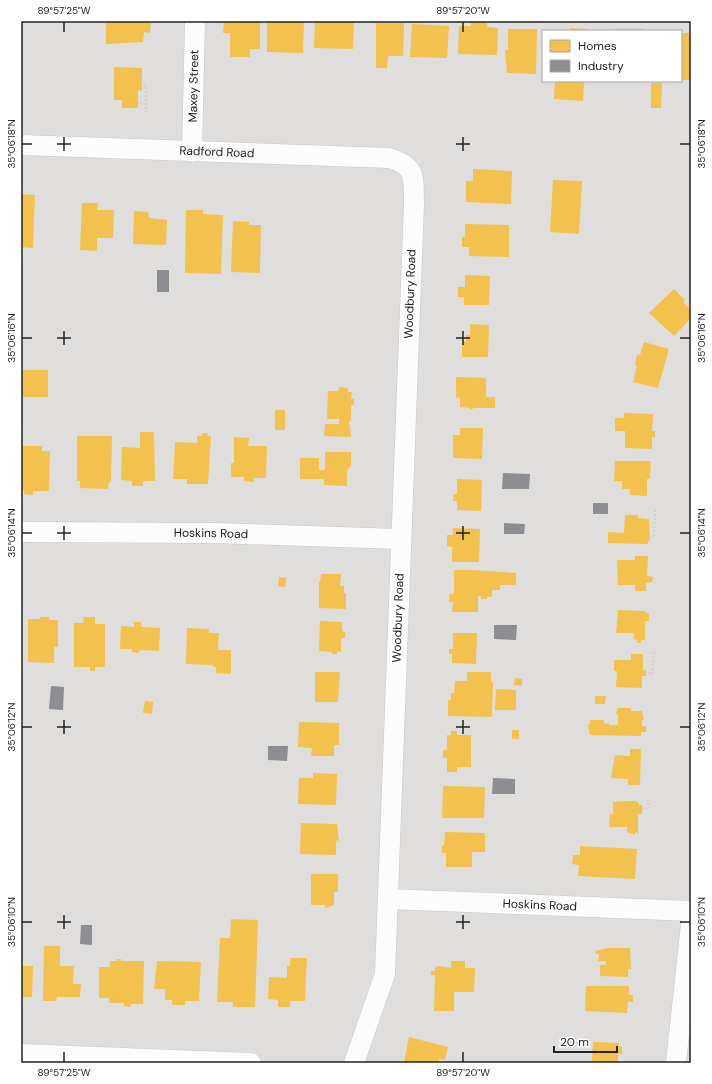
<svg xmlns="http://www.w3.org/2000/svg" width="712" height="1084" viewBox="0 0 712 1084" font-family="'DM Sans',sans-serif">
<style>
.residential{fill:#dfdedc;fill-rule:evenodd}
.homes{fill:#f2c14e}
.industry{fill:#8d8d92}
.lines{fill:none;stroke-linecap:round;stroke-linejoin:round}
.street-casing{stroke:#c9c8c7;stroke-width:21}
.path{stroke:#dccecd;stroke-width:2.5;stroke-dasharray:2 2;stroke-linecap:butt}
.street{stroke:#fdfcfc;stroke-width:20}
.ticks{fill:none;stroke:#222;stroke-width:1.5}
.labels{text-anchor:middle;stroke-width:4;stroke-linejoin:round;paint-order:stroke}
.street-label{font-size:12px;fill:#222;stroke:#fff}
.neatline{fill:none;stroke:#222;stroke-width:1.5}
.ticks-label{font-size:10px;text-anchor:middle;fill:#222}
</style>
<rect width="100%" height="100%" fill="#f0eeeb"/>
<path class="residential" d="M21 21H691V1063H21ZM543 31H681V81H543Z"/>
<g class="homes">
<path d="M106 21H151L150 33 144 32 143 42 106 44Z"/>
<path d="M224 21H260V49H250V57H230V33H223Z"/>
<path d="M267 21H304L303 53 267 52Z"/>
<path d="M315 21 354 22 353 49 314 48Z"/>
<path d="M471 21H487V27L498 28 497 55 458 54 459 26H471Z"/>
<path d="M376 23H404L403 56H388L387 68H376Z"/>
<path d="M412 24 449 26 447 58 410 57Z"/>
<path d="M570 28 587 29V31H570Z"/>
<path d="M508 29H537L536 74 507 73 505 50H508Z"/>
<rect x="614" y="29" width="31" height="2"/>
<rect x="681" y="33" width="10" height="47"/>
<path d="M114 67 142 68V91L138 90V108H122V100H114Z"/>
<path d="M555 81H584L583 101 554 99Z"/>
<path d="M651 83H662L661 108H651Z"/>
<path d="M473 169 512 171 511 204 466 202V181H473Z"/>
<path d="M553 180 582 181 579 234 550 232Z"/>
<path d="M21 194 35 195 33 248 21 247Z"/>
<path d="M82 203H98L97 210H114L113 238H97V251L80 250Z"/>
<path d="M186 210H203V214L223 215 221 274 185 273Z"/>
<path d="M134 211 148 212 149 218 167 220 166 245 133 244Z"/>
<path d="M233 221 249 222V225H261L260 273 231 272Z"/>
<path d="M465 224 509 225V257L469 256V247H462V237H465Z"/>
<path d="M465 275 490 276 489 305H464V297H458V287H465Z"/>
<path d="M674 289 685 300 683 302 691 310V318L674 336 649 313Z"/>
<path d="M470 324 489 325 488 357H462V342H466V335H470Z"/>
<path d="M644 342 669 349 658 388 633 382 637 366 635 365 637 354 640 355Z"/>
<rect x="22" y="370" width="26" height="27"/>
<path d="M456 377 486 378V397H495V408H473V409H470V408L460 407V398L456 397Z"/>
<path d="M339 387 348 388V392H352L351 399H354V405H351V421H349L351 437 324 436 325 424H339V419H327L328 391H338Z"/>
<rect x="275" y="410" width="10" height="20"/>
<path d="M624 413 653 414 652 431H655V437H652V449L625 448V431H615V418H624Z"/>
<path d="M460 428H483L482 459 453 458V435H460Z"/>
<path d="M140 432H154L155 481H143V486H132V481L121 480 122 447 140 448Z"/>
<path d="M202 433H208L207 436H211L208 484H187V479H173L175 442 197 443V436H202Z"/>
<path d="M77 436H112L111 482H109L108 489 80 488V481H77Z"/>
<path d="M234 437 249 438 248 446H267L266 478H254V482L244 481V477H231V463H234Z"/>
<path d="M21 446H42V451H50L49 491H33V495L24 494V490H21Z"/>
<path d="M325 452H351V467H349L347 472V486L324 485V479H300V458H319V470H325Z"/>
<path d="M615 461H651L650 479H647V496L630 495V489H622V481H614Z"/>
<path d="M457 479 482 480 481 511 457 510V501H453L454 494H457Z"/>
<path d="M625 515H638V518L649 519 650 541H648V544L608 543V532L624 533Z"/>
<path d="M453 528 480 529 479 562H452V547L447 546V535H453Z"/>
<path d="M635 556H648L647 576 653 577 652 582 646 583V591H635V585H618L617 560H635Z"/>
<path d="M454 570H472L516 573V585H500V590H492V597H487V599H481V596H478V612H452L453 602H449V594H454Z"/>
<path d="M321 574H341L340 586H344V593H346V609L319 608V582H320Z"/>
<path d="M279 577 286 578 285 587 278 586Z"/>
<path d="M618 610 646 611V613H649V621H645V640H641V643H637V640L634 639V633H616Z"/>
<path d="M40 617H49V620H58V647H54V663L28 662V619H40Z"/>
<path d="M84 617H95V624H105V667H95V671H90V667H74V623H83Z"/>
<path d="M320 621 342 622V631L345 632V638H341V652L337 651V654H332V652L319 651Z"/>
<path d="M134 622H141V627L160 628 159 651 139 650V653L132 652V649H120L121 626 134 627Z"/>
<path d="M187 628 209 629V633H219L218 650H231V674L216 673V667H213V665L186 664Z"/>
<path d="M453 633H477L476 664 452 663V654H449V649H453Z"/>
<path d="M631 654H643V670H646V676H642V688L616 687 617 671H614V660H631Z"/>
<path d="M315 672H340L338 702H315Z"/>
<path d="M467 672H491V682H493L492 717 448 716V700H451V693H454L455 681H467Z"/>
<path d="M515 678 522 679V686L514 685Z"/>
<path d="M496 689 516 690V710H495Z"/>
<path d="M595 696H606L605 704H595Z"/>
<path d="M145 701 153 702 152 714 143 713Z"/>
<path d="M618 708H631V711H642L644 720H642V726H646V732H641V736L590 735 588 724H590V720H604V724L609 723V725H618V714H616Z"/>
<path d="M299 722 339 723V745H334V756H311L312 748 298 747Z"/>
<rect x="512" y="730" width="7" height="9"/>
<path d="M451 731H457V735H471V767H457V772H447V758H443V750H447V735H451Z"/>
<path d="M630 749H641L640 785H628V779L611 778 615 755 630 756Z"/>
<path d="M313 773 337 774 336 805 298 804 299 778H313Z"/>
<path d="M443 786 485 787 484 818H442Z"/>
<path d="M628 801H635L639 803V805H642V814H638V833L635 832V835L627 832V827H609L610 814H613V802Z"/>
<path d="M301 823 337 824 339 841 336 840V855L300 854Z"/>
<path d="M445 832 485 833V852H472V867H446V853H442V846H444Z"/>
<path d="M580 846 637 849 635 879 578 876 579 865 572 864 573 855H580Z"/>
<path d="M311 874H338V892H334V905L325 908V905H311Z"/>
<path d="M231 919 258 920 255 1007H233V1002H217L220 938H230Z"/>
<path d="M44 946H60V966H74L73 984H81L80 997H57L56 1001H43Z"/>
<path d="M630 948 631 969H628V977L600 976V965H606V961H598L599 954H596V951L607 948Z"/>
<path d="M290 958H307L305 1001H290V1007H278V1000L268 999 269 977 287 978V966H290Z"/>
<path d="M117 959H121V961H144L143 1004H131V1007L124 1006V1003H109V998H99V967H110V961H117Z"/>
<path d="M157 961 201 962 199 1001H185V1005H172V1000H165V989H154Z"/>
<path d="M451 961H465V968H475L474 992H454V1011H434L435 975H431V971H435V967L439 966 451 968Z"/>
<path d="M21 966H33L32 997H21Z"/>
<path d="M586 986H629V995H633V1002H628L627 1013 585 1011Z"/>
<path d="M409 1037 448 1047 445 1060 439 1059 438 1063H404Z"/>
<path d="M593 1042 619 1043V1046L622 1047V1054H618V1063H592Z"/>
</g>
<g class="industry">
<rect x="157" y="270" width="12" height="22"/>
<path d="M503 473 530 474 529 489H502Z"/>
<rect x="593" y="503" width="15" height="11"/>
<path d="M504 523 525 524 524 534H504Z"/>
<path d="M494 625H517L516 640 494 639Z"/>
<path d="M51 686 64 687 63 710 49 709Z"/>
<path d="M268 746H288L287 761 268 760Z"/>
<path d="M493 778 515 779V794H492Z"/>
<path d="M81 925H92V945L80 944Z"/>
</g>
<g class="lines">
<g class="street-casing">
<g id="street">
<path id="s1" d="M21 145 389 158C418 167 413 178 414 204L385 974 354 1063"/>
<path id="s2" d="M192 152 195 21"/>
<path id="s3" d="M21 532 213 533 400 539"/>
<path id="s4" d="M389 899 691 911"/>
<path d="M21 1054 251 1063"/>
<path d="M676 1063 691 924"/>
</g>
</g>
<g class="path">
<path d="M143 86H146V115"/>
<path d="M139 103 146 104"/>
<path d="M651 537H654L655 510"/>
<path d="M648 673 652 674 654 650"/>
<path d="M643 809 648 808V797"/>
</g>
<use href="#street" class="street"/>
</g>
<path class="ticks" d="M64 22V32M463 22V32M64 137V151M463 137V151M22 144H32M57 144H71M456 144H470M680 144H690M64 331V345M463 331V345M22 338H32M57 338H71M456 338H470M680 338H690M64 526V540M463 526V540M22 533H32M57 533H71M456 533H470M680 533H690M64 720V734M463 720V734M22 727H32M57 727H71M456 727H470M680 727H690M64 915V929M463 915V929M22 922H32M57 922H71M456 922H470M680 922H690M64 1052V1062M463 1052V1062"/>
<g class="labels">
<g class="street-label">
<text dy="4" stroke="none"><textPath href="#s2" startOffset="66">Maxey Street</textPath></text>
<text dy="4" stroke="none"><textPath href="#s1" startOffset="196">Radford Road</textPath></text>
<text transform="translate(410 294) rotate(-88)" y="4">Woodbury Road</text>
<text dy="4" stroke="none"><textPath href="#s3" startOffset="190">Hoskins Road</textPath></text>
<text transform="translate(398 618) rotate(-88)" y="4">Woodbury Road</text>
<text dy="4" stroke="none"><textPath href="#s4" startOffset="151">Hoskins Road</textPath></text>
</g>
</g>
<rect width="712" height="1084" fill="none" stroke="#ffffff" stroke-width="44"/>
<rect x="542" y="30" width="140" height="52" fill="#ffffff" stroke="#a7a7a7"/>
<rect x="550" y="40" width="20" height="12" fill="#f2c14e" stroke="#a7a7a7"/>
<text x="578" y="50" font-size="12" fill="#222222">Homes</text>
<rect x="550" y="60" width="20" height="12" fill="#8d8d92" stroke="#a7a7a7"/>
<text x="578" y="70" font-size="12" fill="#222222">Industry</text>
<path d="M554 1046v6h63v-6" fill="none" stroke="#222222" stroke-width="2"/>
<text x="560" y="1046" font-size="12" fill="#222222" stroke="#ffffff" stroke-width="3" paint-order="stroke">20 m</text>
<rect x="22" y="22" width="668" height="1040" class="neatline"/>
<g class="ticks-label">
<text x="64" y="14">89°57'25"W</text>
<text x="463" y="14">89°57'20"W</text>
<text transform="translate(11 144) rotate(-90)" y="4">35°06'18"N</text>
<text transform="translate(701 144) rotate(-90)" y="4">35°06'18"N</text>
<text transform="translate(11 338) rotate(-90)" y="4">35°06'16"N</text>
<text transform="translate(701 338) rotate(-90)" y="4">35°06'16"N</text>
<text transform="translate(11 533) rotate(-90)" y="4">35°06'14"N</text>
<text transform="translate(701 533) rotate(-90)" y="4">35°06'14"N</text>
<text transform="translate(11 727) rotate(-90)" y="4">35°06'12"N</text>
<text transform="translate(701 727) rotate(-90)" y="4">35°06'12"N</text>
<text transform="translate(11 922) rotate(-90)" y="4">35°06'10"N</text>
<text transform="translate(701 922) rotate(-90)" y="4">35°06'10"N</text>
<text x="64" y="1076">89°57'25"W</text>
<text x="463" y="1076">89°57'20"W</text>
</g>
</svg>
